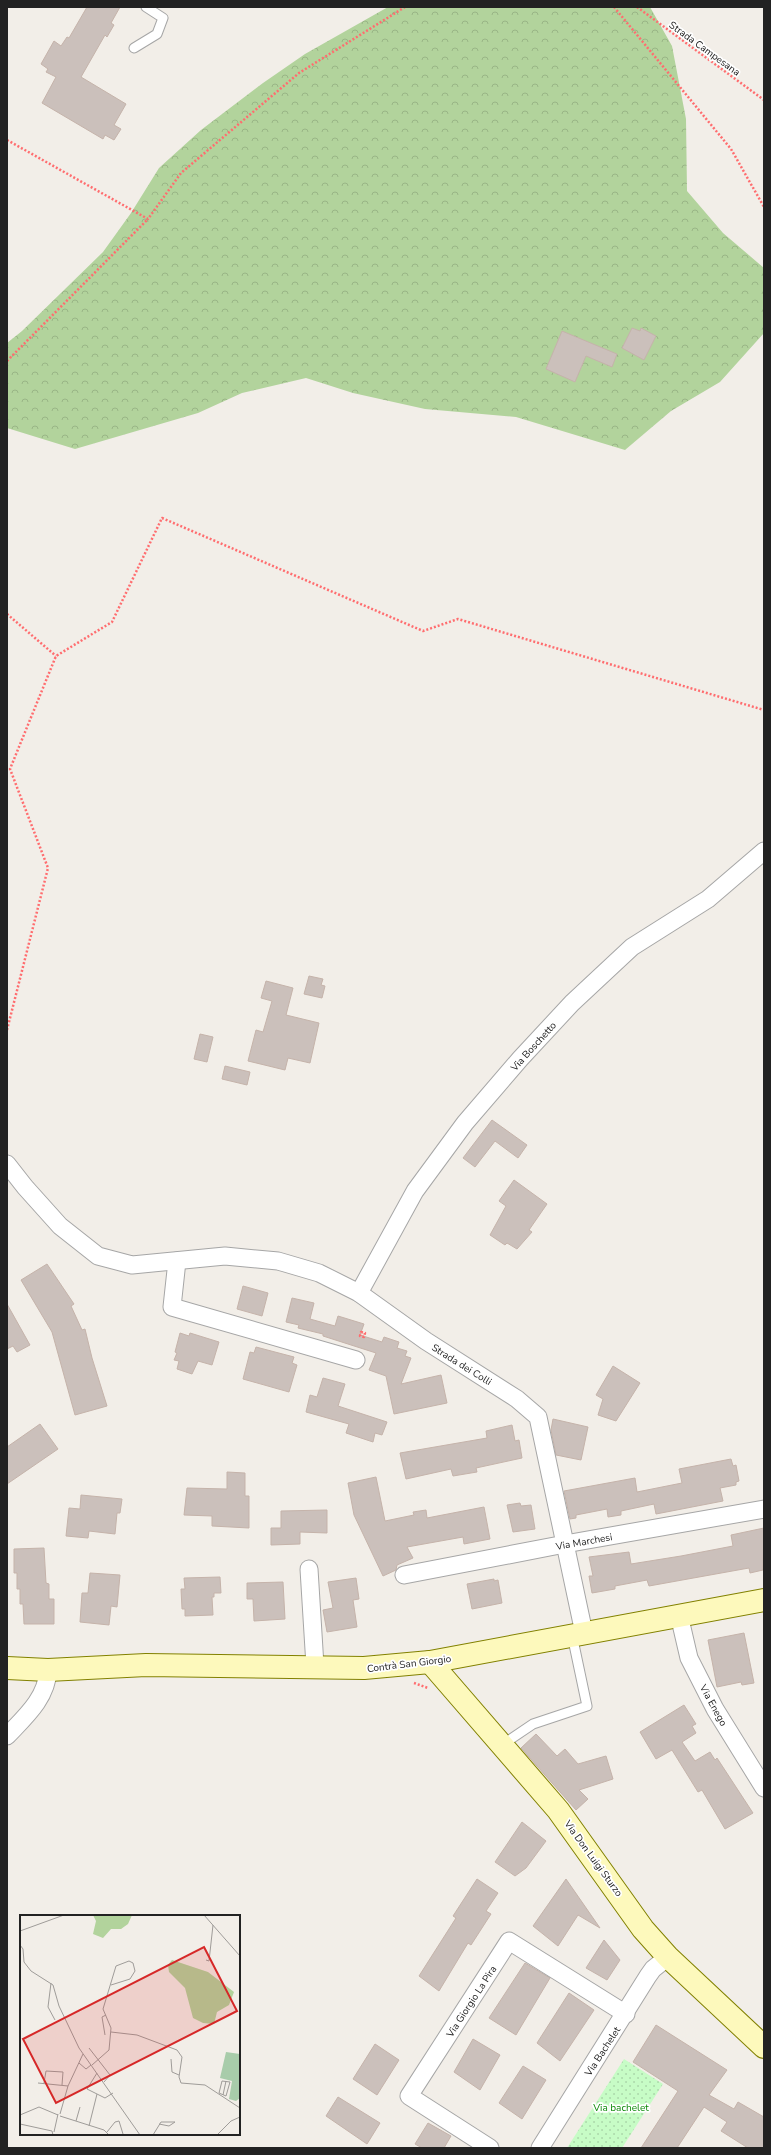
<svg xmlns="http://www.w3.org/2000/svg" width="771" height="2155" viewBox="0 0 771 2155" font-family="'Nunito Sans',sans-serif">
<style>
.forest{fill:url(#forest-crowns)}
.park{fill:url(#park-dots)}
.building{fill:#cbc0bb;stroke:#c5b3aa}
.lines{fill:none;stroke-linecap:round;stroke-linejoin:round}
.lane-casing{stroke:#a6a6a6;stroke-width:11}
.street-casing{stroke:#a6a6a6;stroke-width:19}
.secondary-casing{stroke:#828100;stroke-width:24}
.path{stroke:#ff6d6f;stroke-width:2.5;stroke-dasharray:2 2;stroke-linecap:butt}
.lane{stroke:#fff;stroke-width:9}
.street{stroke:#fff;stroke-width:17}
.secondary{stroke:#fdf9bc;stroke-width:22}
.labels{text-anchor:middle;stroke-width:3.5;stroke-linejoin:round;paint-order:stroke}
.street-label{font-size:10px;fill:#222;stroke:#fff}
.park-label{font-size:10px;fill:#0b8906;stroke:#fff}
.inset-road{fill:none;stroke:#9f9c99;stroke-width:1}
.view{fill:#d62828;fill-opacity:0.15;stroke:#d62828;stroke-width:2}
.inset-edge{fill:none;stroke:#222;stroke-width:2}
</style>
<defs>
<pattern id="forest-crowns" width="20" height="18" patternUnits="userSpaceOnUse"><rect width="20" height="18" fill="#b2d39c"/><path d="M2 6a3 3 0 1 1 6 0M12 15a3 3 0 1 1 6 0" fill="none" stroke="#99b586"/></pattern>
<pattern id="park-dots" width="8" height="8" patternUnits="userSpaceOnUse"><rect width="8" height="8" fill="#c7fcc6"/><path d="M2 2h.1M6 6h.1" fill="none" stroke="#abd8aa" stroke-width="1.8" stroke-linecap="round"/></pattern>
</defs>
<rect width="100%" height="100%" fill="#f2eee8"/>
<path class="forest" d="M388 7H650L672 46 686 119 687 191 723 233 764 268V333L720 382 671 411 625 450 516 417 425 409 353 393 306 378 242 393 198 413 75 449 7 428V343L22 331 103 252 131 213 159 168 201 130 263 83 305 54Z"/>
<path class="park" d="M624 2059 663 2084 622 2148H567Z"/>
<g class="building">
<path d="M87 7H120L111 23 114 25 107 37 105 35 81 77 126 104 114 125 121 129 114 140 105 135 103 139 42 103 56 77 46 72 48 69 41 64 54 41 61 46 67 37 69 38Z"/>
<path d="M632 328 640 331 641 328 656 336 644 360 622 348Z"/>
<path d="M562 331 617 354 612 367 586 356 575 382 546 369Z"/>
<path d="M309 976 323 979 321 985 325 986 322 998 304 994Z"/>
<path d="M266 981 293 988 286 1015 319 1023 310 1063 288 1058 285 1070 248 1061 256 1030 263 1032 272 1001 261 998Z"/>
<path d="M200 1034 213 1037 207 1062 194 1059Z"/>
<path d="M225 1066 250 1072 247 1085 222 1079Z"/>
<path d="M492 1120 527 1145 518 1158 495 1141 475 1167 463 1158Z"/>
<path d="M514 1180 547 1204 529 1230 532 1232 517 1249 507 1243 505 1245 490 1235 506 1206 499 1201Z"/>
<path d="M47 1264 74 1304 71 1306 82 1330 85 1329 92 1358 107 1406 75 1415 52 1332 21 1280Z"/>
<path d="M243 1286 268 1293 262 1316 237 1309Z"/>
<path d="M292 1298 314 1303 310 1319 335 1326 338 1316 364 1324 360 1335 382 1342 384 1337 399 1342 397 1348 407 1351 405 1356 411 1358 401 1384 441 1375 447 1403 394 1414 386 1376 369 1370 376 1353 323 1336V1334L298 1328 299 1325 286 1322Z"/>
<path d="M7 1304 30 1345 17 1352 13 1346 7 1349Z"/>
<path d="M180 1333 189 1336 190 1333 219 1342 212 1365 198 1361 192 1374 177 1369 179 1361 174 1360 177 1353 175 1352Z"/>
<path d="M256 1347 294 1357 292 1363 297 1365 289 1392 243 1379 250 1352 254 1353Z"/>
<path d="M613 1366 640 1383 616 1421 598 1415 603 1399 596 1395Z"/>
<path d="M323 1378 345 1384 338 1406 387 1422 382 1435 375 1433 373 1442 346 1433 349 1424 306 1412 310 1395 317 1397Z"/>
<path d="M553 1419 588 1427 581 1460 556 1455 551 1430Z"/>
<path d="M40 1424 58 1449 7 1484V1447Z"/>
<path d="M512 1425 515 1441 519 1440 522 1458 476 1468 477 1472 453 1476 451 1469 406 1479 400 1453 487 1438 486 1431Z"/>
<path d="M731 1459 733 1466 736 1465 739 1481 736 1482V1485L720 1488 723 1501 656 1514 654 1504 621 1511V1515L608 1517 607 1509 576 1515V1518L570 1519 564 1491 635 1478 637 1492 682 1483 679 1469Z"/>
<path d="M227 1472 245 1473V1496H249V1528L212 1526V1516L184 1515 187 1488 227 1489Z"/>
<path d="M376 1477 385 1521 414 1515 413 1512 426 1510 427 1518 484 1507 490 1539 464 1544 463 1537 407 1547 413 1558 397 1565 396 1570 383 1576 354 1515 348 1483Z"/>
<path d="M81 1495 122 1499 120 1513H117L115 1534 89 1531 88 1538 66 1536 69 1508 80 1509Z"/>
<path d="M520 1503 521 1506 531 1505 535 1529 513 1532 507 1505Z"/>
<path d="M327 1510V1533L300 1532V1544L271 1545V1528H281V1511Z"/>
<path d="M764 1528 763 1570 750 1573 749 1568 649 1586 647 1580 615 1586V1589L592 1593 589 1576H593L589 1557 629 1552 631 1564 681 1556 733 1546 731 1535Z"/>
<path d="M44 1548 46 1583 49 1584V1599H54V1624H24L23 1604H20V1589H17V1573H14V1549Z"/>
<path d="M90 1573 120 1575 117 1607 111 1606 109 1625 80 1622 82 1593H88Z"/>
<path d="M220 1577 221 1593H214V1597H212L213 1615 185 1616V1609H182L181 1589H185L184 1578Z"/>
<path d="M356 1578 359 1599 353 1600 357 1627 327 1632 323 1610 333 1608 328 1582Z"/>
<path d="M494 1579V1581L498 1580 502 1603 472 1609 467 1584Z"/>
<path d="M283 1582 285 1619 254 1621 253 1599H247V1583Z"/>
<path d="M744 1633 754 1683 742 1685 741 1682 717 1687 708 1640Z"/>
<path d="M684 1705 696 1724 692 1726 696 1733 682 1742 695 1761 710 1752 715 1760 717 1758 753 1813 725 1829 702 1790 698 1792 672 1750 656 1759 640 1732Z"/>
<path d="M536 1734 557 1756 565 1749 578 1764 606 1756 613 1779 579 1790 588 1799 576 1810 521 1748Z"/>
<path d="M522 1822 546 1841 526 1868 515 1876 495 1862Z"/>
<path d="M477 1879 498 1893 486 1911 491 1914 471 1945 468 1943 439 1991 419 1976 456 1918 453 1916Z"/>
<path d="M566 1879 600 1928 578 1915 558 1946 533 1926Z"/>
<path d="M604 1940 620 1960 607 1980 586 1968Z"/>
<path d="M525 1963 550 1978 516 2035 489 2018Z"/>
<path d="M569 1993 594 2010 560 2061 537 2043Z"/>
<path d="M656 2025 727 2070 709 2095 734 2109 738 2102 764 2117V2148H748L721 2131 727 2122 704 2107 677 2148H641L678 2091 633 2062Z"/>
<path d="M473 2039 500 2055 480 2090 454 2072Z"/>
<path d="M375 2044 399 2060 377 2095 353 2079Z"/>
<path d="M523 2066 546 2080 522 2119 499 2103Z"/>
<path d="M338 2097 380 2123 367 2144 326 2116Z"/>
<path d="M428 2123 451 2136 444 2148H422L415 2144Z"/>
</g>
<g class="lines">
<g class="lane-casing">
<g id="lane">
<path d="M134 48 157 34 163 18 146 7"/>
<path d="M502 1745 533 1724 587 1706 572 1635"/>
</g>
</g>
<g class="street-casing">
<g id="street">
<path d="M7 1164 25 1187 60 1226 98 1256 132 1265 225 1256 278 1261 319 1273 359 1293 426 1341 517 1399 538 1417 584 1633"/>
<path d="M177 1261 172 1307 356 1360"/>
<path d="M359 1293 415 1191 465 1123 520 1059 572 1003 632 947 708 899 764 851"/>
<path d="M309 1569 315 1666"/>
<path d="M404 1575 565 1544 764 1509"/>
<path d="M679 1615 689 1658 715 1709 764 1788"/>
<path d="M7 1736C25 1717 47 1698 48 1670"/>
<path d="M490 2148 409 2096 509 1941 626 2014"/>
<path d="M540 2148 648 1976 653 1969 668 1957"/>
</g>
</g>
<g class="secondary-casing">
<g id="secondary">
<path d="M430 1662 558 1810 643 1929 668 1957 764 2047"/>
<path d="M7 1668 48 1670 146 1665 364 1668 430 1662 764 1600"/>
</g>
</g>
<g class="path">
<path d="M614 7 731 149 764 207"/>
<path d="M637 7 764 100"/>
<path d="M7 140 148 219 181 173 299 73 405 7"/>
<path d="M7 361 148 219"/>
<path d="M7 614 56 656"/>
<path d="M7 1030 48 868 10 769 56 656 112 622 162 518 423 631 458 619 764 710"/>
<path d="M361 1332 365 1333 364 1337 360 1336Z"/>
<path d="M414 1683 428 1688"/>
</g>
<use href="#lane" class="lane"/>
<use href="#street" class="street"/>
<use href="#secondary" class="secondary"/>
</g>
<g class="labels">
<g class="street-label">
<text transform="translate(705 48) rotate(36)" y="4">Strada Campesana</text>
<text transform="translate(533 1046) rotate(-48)" y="4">Via Boschetto</text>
<text transform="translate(462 1364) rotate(32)" y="4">Strada dei Colli</text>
<text transform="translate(584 1541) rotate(-10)" y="4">Via Marchesi</text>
<text transform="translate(409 1663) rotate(-7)" y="4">Contrà San Giorgio</text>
<text transform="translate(714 1705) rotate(61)" y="4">Via Enego</text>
<text transform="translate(594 1858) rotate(54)" y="4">Via Don Luigi Sturzo</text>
<text transform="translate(471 2001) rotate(-57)" y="4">Via Giorgio La Pira</text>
<text transform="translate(602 2051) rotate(-57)" y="4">Via Bachelet</text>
</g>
<g class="park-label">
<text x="621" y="2111">Via bachelet</text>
</g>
</g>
<g transform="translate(20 1915)">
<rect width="220" height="220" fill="#f2eee8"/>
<path d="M73 0H112L108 9 101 14H91L83 23 73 19 76 6ZM152 45 188 57 214 77 209 90 197 97 194 109 183 108 173 103 165 73 149 57 148 50Z" fill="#b2d39c"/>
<path d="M206 137 220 139V183L216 186 209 184 212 166 200 163Z" fill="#a8ccaa"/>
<path class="inset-road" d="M184 0 220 41M0 16 44 0M0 30 3 34 4 47 11 56 33 70 39 91 59 133 120 220M186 45 189 46 193 10M31 68 28 92 35 105M91 117 117 120 157 135 162 142 159 162 161 168 185 170 220 193M85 120 82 102 86 100M69 133 90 160 84 167M151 144 152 157 159 160M59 148 66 154 71 150M72 150 89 135 91 113 83 94 96 51 109 46 113 48 115 56 110 64 91 70M77 158 67 174 85 183 93 178M202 166 210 167 206 181 199 178ZM18 168 48 171M24 168 26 156 43 157 42 170M203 180 206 166M40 199 48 171 63 139M0 200 19 192 38 200M40 201 84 215 89 220M56 206 60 192M0 209 32 216 33 220M69 211 77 179M34 217 38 199M87 217 95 207 99 206 103 219M133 220 141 207H155L149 211 139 209M197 220 211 206 220 202"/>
<path class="view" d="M184 32 217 96 36 188 3 124Z"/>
<rect width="220" height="220" class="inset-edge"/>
</g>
<rect width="771" height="2155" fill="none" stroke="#222222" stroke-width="16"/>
</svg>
